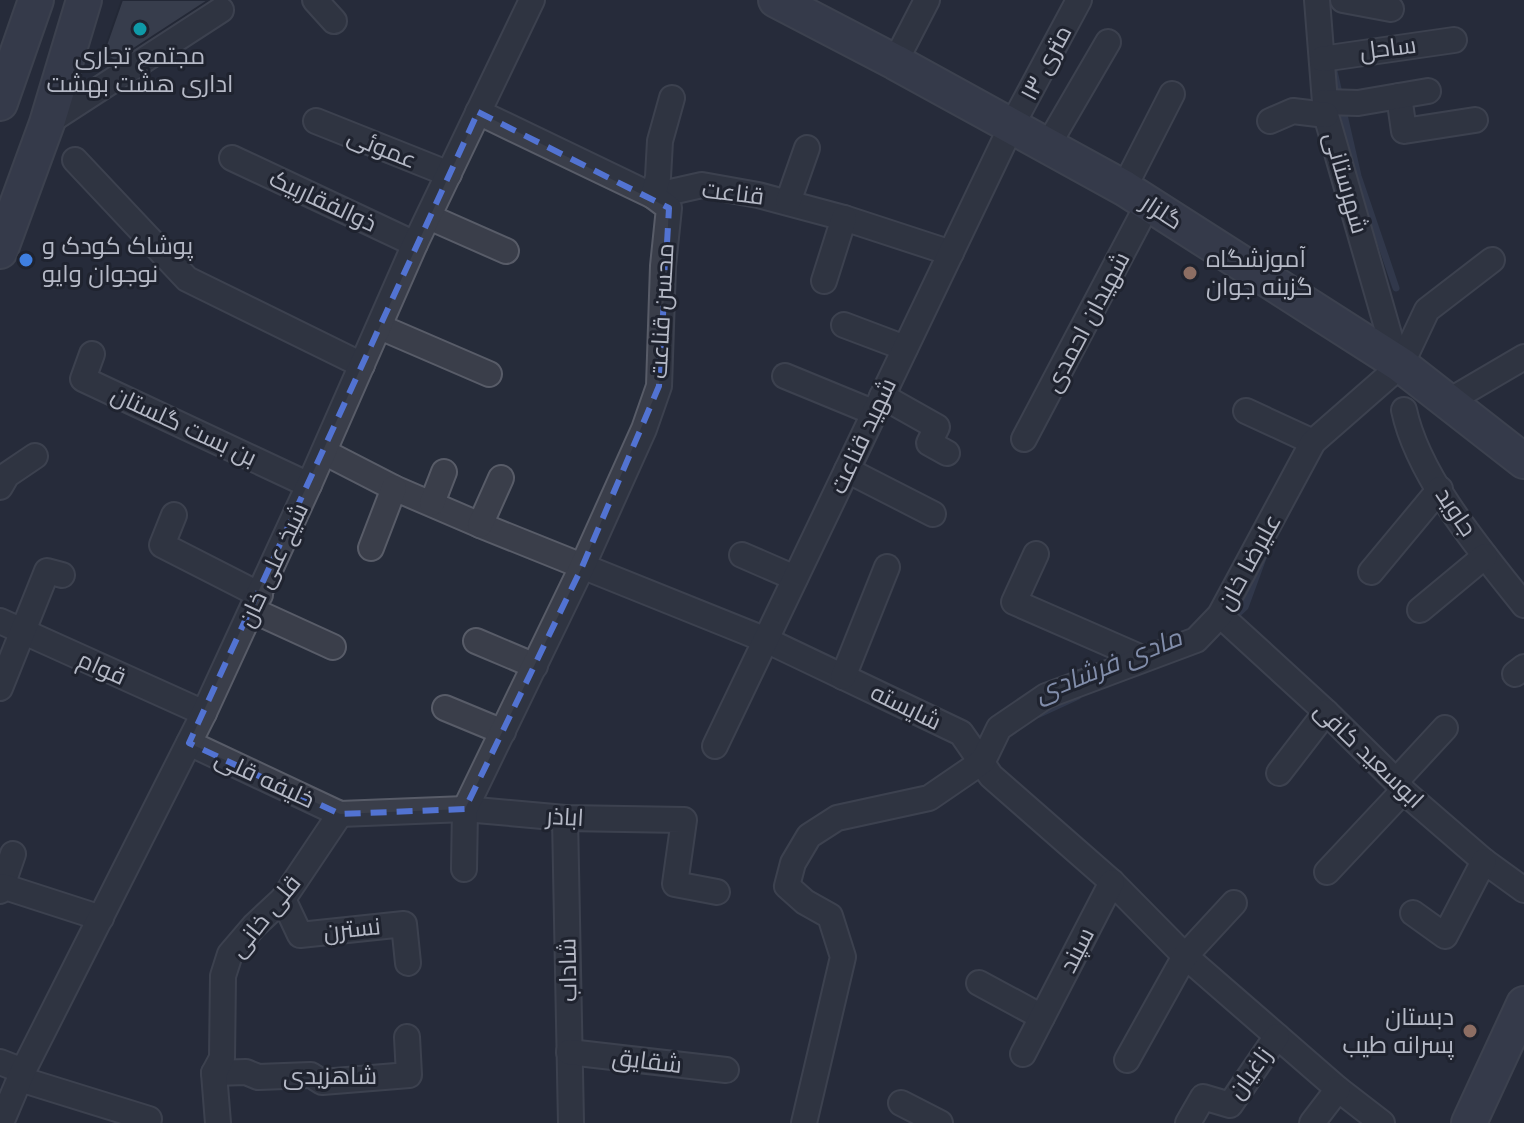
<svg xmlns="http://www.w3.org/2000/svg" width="1524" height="1123" viewBox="0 0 1524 1123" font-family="'DM Sans',Cairo,sans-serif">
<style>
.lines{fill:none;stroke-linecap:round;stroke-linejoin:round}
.stream{stroke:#3e4861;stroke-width:7}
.building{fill:#4d5262;stroke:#212531;stroke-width:2}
.minor-casing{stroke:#585c68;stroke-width:28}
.secondary-casing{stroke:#585c68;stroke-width:38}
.minor{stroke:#3a3e4a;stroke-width:24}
.secondary{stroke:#484d5d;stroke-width:34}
.marked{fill:none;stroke:#5273d2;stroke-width:6;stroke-dasharray:16 10;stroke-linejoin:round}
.culture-dot{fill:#0f9aa8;stroke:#1f232f;stroke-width:3}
.shop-dot{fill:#3f7fe0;stroke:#1f232f;stroke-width:3}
.education-dot{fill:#8d6e63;stroke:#1f232f;stroke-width:3}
.labels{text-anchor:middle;stroke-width:6;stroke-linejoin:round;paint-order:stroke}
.street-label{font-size:24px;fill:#b5b9c6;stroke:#1f232f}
.poi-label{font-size:24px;fill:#b5b9c6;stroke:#1f232f;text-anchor:start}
.water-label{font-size:26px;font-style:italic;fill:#818daa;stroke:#1f232f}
</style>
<rect width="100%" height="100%" fill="#262c3a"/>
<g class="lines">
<g class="stream">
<path d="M1333 67 1358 176 1396 288"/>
<path d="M1230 621 1245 607 1264 555"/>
<path d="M1039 714 1078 696"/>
</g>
</g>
<path class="building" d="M122 0H209L115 61 103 54Z"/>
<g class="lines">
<g class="minor-casing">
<g id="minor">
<path d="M315 0 334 21"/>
<path d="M1317 0 1326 115 1397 362"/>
<path d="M1343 0 1391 9"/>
<path d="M1322 59 1454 40"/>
<path d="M895 62 927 0"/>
<path d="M1399 96 1404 131 1475 120"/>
<path d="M1325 102 1358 103 1428 91"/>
<path d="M478 112 653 196 702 185 758 195 844 218 951 253"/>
<path d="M316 121 449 174"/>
<path d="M1270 121 1293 111 1326 115"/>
<path d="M47 123 221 10"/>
<path d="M1048 145 1108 42"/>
<path d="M232 158 415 244"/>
<path d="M75 160 187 279 362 365"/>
<path d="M1124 188 1172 94"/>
<path d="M788 202 807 148"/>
<path d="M429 217 506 251"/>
<path d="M824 281 844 218"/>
<path d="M844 325 905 348"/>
<path d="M380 327 489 374"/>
<path d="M92 354 83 379 309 485"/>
<path d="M785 376 875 413"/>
<path d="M882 396 937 427 929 443 947 453"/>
<path d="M1449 401 1524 357"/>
<path d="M1404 410C1418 477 1481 551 1524 605"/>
<path d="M1246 411 1313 442"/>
<path d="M1024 439 1148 204"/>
<path d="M324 452 394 488 480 525 766 640 961 733 991 776 1112 882 1185 956 1338 1089 1382 1123"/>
<path d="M847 470 933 514"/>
<path d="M0 487 7 475 35 456"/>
<path d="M432 503 444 472"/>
<path d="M174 515 162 545 260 595"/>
<path d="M480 525 501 478"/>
<path d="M371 548 394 488"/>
<path d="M1036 554 1014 602 1142 658"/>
<path d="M742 555 795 578"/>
<path d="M1371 572 1440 489"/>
<path d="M252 610 333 647"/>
<path d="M1420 610 1485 556"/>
<path d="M1220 615 1326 712 1396 781 1403 791 1484 861 1524 890"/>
<path d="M0 621 204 713"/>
<path d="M476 641 535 666"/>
<path d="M1515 674 1524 667"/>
<path d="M843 677 887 567"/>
<path d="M0 688 47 571 62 575"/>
<path d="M445 708 503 732"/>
<path d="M189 743 340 814 465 809 565 818 684 820 675 884 717 892"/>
<path d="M715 746 1012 125 1079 0"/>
<path d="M1279 773 1326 712"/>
<path d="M1396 781 1445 728"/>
<path d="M565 818 571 1123"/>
<path d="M464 869 465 809 582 567 644 429 659 386 663 266 669 208 653 196 658 177 660 141 672 98"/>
<path d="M1327 872 1403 791"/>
<path d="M2 886 13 854"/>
<path d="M0 891 2 886 101 918"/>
<path d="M283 899 300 935 404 924 408 963"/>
<path d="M1413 913 1445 936 1484 861"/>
<path d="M979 983 1042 1017"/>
<path d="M569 1052 726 1070"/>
<path d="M1023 1054 1112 882"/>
<path d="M1127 1060 1185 956 1234 903"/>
<path d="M0 1062 23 1071"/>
<path d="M214 1073 246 1072 258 1077 311 1075 322 1082 409 1075 407 1037"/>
<path d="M20 1079 149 1119"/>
<path d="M901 1103 940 1123"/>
<path d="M1 1123 23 1071 204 713 309 485 415 244 532 0"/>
<path d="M218 1123 214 1073 222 1058 223 976 230 954 254 926 283 899 340 814"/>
<path d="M804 1123 843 957 830 916 805 902 787 886 793 863 809 836 837 818 929 798 983 761 999 728 1046 696 1196 640 1220 615 1313 442 1401 365 1427 310 1492 260"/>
<path d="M1188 1123 1203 1097 1230 1105 1277 1036"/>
<path d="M1312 1123 1338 1089"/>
</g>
</g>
<g class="secondary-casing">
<g id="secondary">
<path d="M776 0 895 62 1124 188 1401 365 1524 461"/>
<path d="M0 103 36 0"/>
<path d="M0 251 47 123 84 0"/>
<path d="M1469 1123 1524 1004"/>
</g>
</g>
<use href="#minor" class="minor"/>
<use href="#secondary" class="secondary"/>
</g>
<path d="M0 0H1524V1123H0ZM478 112 669 208 659 386 582 567 465 809 340 814 189 743Z" fill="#262c3a" fill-opacity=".55" fill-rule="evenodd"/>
<path class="marked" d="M478 112 669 208 659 386 582 567 465 809 340 814 189 743Z"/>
<circle class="culture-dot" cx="140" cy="29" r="8"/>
<circle class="shop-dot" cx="26" cy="260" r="8"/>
<g class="education-dot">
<circle cx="1190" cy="273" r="8"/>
<circle cx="1470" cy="1031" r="8"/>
</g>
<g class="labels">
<g class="street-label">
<text transform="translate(1388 48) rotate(-7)" y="8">ساحل</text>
<text transform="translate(1046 63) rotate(-62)" y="8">۱۳ متری</text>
<text transform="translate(382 148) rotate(22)" y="8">عموئی</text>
<text transform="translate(1346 183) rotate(74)" y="8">شهرستانی</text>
<text transform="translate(733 193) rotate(7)" y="8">قناعت</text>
<text transform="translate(323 201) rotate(25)" y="8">ذوالفقاربیک</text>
<text transform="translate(1162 212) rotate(33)" y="8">گلزار</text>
<text transform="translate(662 311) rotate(-87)" y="8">محسن قناعت</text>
<text transform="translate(1087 322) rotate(-62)" y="8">شهیدان احمدی</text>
<text transform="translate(184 426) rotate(25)" y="8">بن بست گلستان</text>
<text transform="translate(863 436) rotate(-65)" y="8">شهید قناعت</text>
<text transform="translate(1456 512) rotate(56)" y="8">جاوید</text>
<text transform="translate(1249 562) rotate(-61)" y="8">علیرضا خان</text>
<text transform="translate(273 565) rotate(-65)" y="8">شیخ علی خان</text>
<text transform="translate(102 668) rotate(24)" y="8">قوام</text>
<text transform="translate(906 707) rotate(26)" y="8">شایسته</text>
<text transform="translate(1369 755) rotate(44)" y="8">ابوسعید کافی</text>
<text transform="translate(265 779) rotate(25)" y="8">خلیفه قلی</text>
<text transform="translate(565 817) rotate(3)" y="8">اباذر</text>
<text transform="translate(265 916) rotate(-51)" y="8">قلی خانی</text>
<text transform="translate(352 929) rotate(-6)" y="8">نسترن</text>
<text transform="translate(1077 950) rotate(-63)" y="8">سپند</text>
<text transform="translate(568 970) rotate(-91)" y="8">شاداب</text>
<text transform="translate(647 1061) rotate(7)" y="8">شقایق</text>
<text transform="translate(1250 1073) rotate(-54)" y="8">زاغیان</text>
<text x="330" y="1084">شاهزیدی</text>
</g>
<g class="poi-label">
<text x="140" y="64" text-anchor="middle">مجتمع تجاری<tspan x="140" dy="28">اداری هشت بهشت</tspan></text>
<text x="42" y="254">پوشاک کودک و<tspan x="42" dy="28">نوجوان وایو</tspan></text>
<text x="1206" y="267">آموزشگاه<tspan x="1206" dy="28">گزینه جوان</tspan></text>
<text x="1454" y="1025" text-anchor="end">دبستان<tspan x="1454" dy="28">پسرانه طیب</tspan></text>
</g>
<g class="water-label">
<text transform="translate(1108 665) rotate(-22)" y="9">مادی فرشادی</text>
</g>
</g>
</svg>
